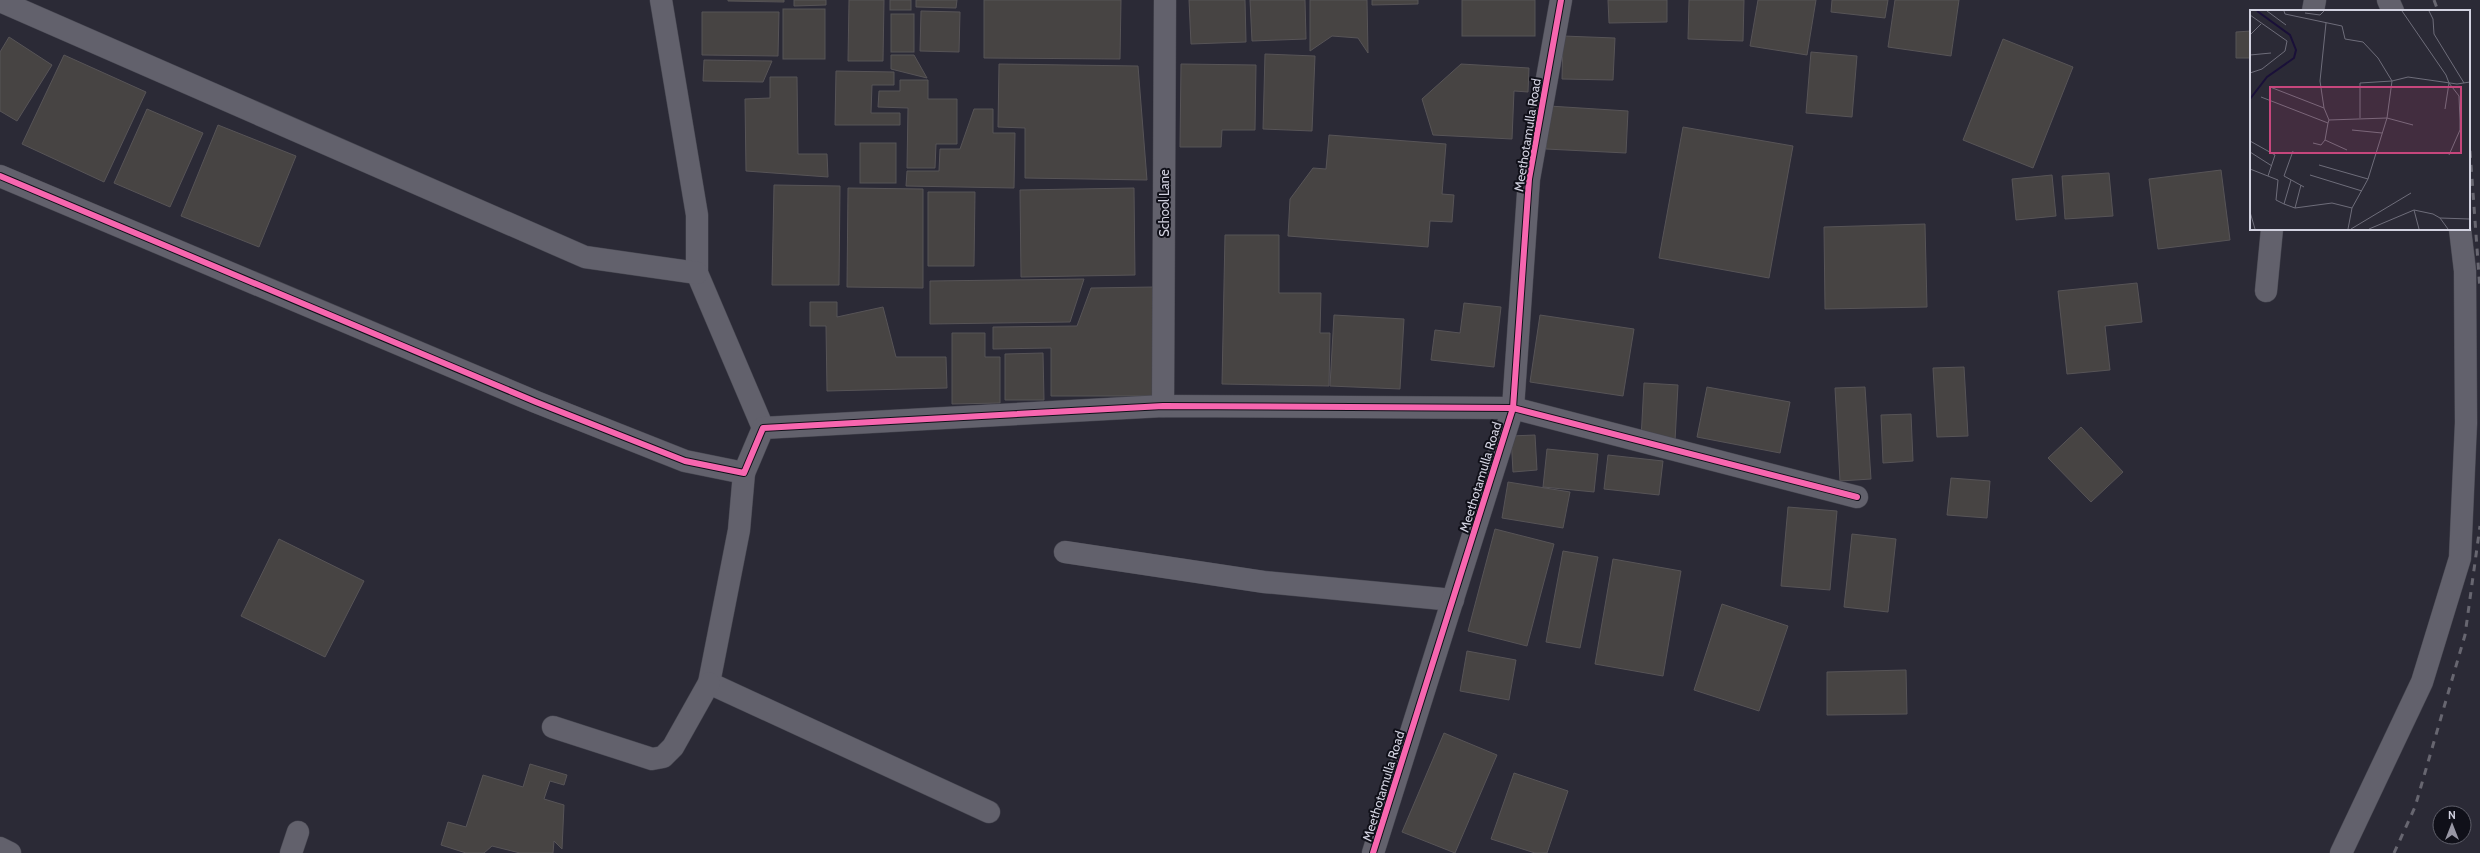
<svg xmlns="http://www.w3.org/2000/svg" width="2480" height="853" viewBox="0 0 2480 853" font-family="Cabin,sans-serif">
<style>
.building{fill:#474443;stroke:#575457}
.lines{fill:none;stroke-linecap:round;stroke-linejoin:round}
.street-casing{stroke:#464650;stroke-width:23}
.secondary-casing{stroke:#464650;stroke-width:23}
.street{stroke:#62616c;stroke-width:22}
.secondary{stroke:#62616c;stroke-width:22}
.rail{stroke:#676670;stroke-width:3;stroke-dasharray:7 7;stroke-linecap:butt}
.cycleway-casing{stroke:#101019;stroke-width:8}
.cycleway{stroke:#f766af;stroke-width:6}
.labels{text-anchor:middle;stroke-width:4;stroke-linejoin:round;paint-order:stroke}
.street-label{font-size:13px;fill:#d2d2e0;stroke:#101019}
.inset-river{fill:none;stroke:#1a1039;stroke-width:2}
.inset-road{fill:none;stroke:#6e6d7a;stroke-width:1}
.view{fill:#c6467c;fill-opacity:0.15;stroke:#c6467c;stroke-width:2}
.inset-edge{fill:none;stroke:#d2d2e0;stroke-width:2}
</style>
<rect width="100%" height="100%" fill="#2b2a36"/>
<g class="building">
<path d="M728 0H784V2L728 1Z"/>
<path d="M794 0H826V5L794 6Z"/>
<path d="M849 0H884L883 61H848Z"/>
<rect x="890" y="0" width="21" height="10"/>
<path d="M916 0H957L956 8 916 7Z"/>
<path d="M984 0H1121L1120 59 984 58Z"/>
<path d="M1189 0H1245L1246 42 1191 44Z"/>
<path d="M1250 0H1305L1306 39 1252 41Z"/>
<path d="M1310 0H1367L1368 53 1358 38 1332 36 1310 51Z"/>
<path d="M1372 0H1418V4L1372 5Z"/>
<rect x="1462" y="0" width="73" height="36"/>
<path d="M1608 0H1667V22L1609 23Z"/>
<path d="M1689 0H1744L1743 41 1688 39Z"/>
<path d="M1758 0H1816L1807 55 1750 46Z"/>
<path d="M1832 0H1888L1885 18 1831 12Z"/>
<path d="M1895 0H1959L1951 56 1888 47Z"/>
<rect x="783" y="9" width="42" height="50"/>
<path d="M921 11 960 12 959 52 920 51Z"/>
<path d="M702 12H779L778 56 702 55Z"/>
<rect x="891" y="14" width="23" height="38"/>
<path d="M2251 31V58H2236V32Z"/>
<path d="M1563 36 1615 38 1613 80 1562 79Z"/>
<path d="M9 37 52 65 17 121 0 111V52Z"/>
<path d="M2003 39 2073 67 2033 168 1963 140Z"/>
<path d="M1811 52 1857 56 1852 117 1806 113Z"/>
<path d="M1265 54 1315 56 1312 131 1263 129Z"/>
<path d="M64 55 146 92 104 182 22 144Z"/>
<path d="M891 55H914L927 78 891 69Z"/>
<path d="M704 60 772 61 763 82 703 81Z"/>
<path d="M999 64 1138 66 1147 180 1025 178V128L998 127Z"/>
<path d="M1181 64 1256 65 1255 130H1222L1221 147H1180Z"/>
<path d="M1461 64 1529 68 1528 92 1514 91 1512 139 1433 135 1422 99Z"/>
<path d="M836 71 894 72V85H872L871 113H900V125H835Z"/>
<path d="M770 77H797L798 154H827L828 177 746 171 745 99 770 98Z"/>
<path d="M900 80H928V99H957V144H936L935 168H907L908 108 878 107 879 91H900Z"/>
<path d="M1549 106 1628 111 1626 153 1546 149Z"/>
<path d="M147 109 203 133 170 207 114 183Z"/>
<path d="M974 109H993V133H1015L1014 188 906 186 907 171H939L940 149H960Z"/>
<path d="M218 125 296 156 259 247 181 216Z"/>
<path d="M1683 127 1793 146 1769 278 1659 258Z"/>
<path d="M1329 135 1446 144 1442 194 1454 195 1452 222 1430 221 1428 247 1288 236 1290 199 1313 168 1326 169Z"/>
<rect x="860" y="143" width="36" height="40"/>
<path d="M2221 170 2230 240 2158 249 2149 179Z"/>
<path d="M2109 173 2113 216 2065 219 2062 176Z"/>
<path d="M2052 175 2056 216 2016 220 2012 179Z"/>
<path d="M774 185 840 186 839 285H772Z"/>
<path d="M848 188 923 189V288L847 287Z"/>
<path d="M1134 188 1135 275 1021 277 1020 190Z"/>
<path d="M928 192H975L974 266H928Z"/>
<path d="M1925 224 1927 307 1825 309 1824 227Z"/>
<path d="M1225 235H1279V293H1321L1320 333H1330L1329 386 1222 384Z"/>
<path d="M1084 279 1070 322 930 324V281Z"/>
<path d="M2137 283 2142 322 2105 326 2110 370 2067 374 2058 291Z"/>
<path d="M1154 287 1155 396H1051V348L993 349V327L1077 326 1091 288Z"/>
<path d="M810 302H837V317L883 307 896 357H946L947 388 827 391 826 326H810Z"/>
<path d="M1464 303 1501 307 1494 367 1431 360 1435 330 1460 333Z"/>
<path d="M1334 315 1404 319 1400 389 1330 386Z"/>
<path d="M1540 315 1634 329 1623 396 1530 382Z"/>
<path d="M952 333H985V357H1000V403L952 404Z"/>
<path d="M1043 353 1044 400H1005V354Z"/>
<path d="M1964 367 1968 436 1937 437 1933 368Z"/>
<path d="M1644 383 1678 385 1675 441 1641 439Z"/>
<path d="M1707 387 1790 402 1780 453 1697 437Z"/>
<path d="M1865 387 1871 479 1840 481 1835 388Z"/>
<path d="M1911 414 1913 461 1883 463 1881 415Z"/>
<path d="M2081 427 2123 472 2091 502 2048 458Z"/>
<path d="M1535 435 1537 470 1513 472 1511 436Z"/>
<path d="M1547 449 1598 454 1594 492 1543 487Z"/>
<path d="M1608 455 1663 461 1659 495 1604 489Z"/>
<path d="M1951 478 1990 481 1987 518 1947 515Z"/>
<path d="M1508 482 1570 492 1563 528 1502 518Z"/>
<path d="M1788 507 1837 511 1830 590 1781 586Z"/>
<path d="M1495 529 1554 544 1527 646 1468 631Z"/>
<path d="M1852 534 1896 539 1888 612 1844 607Z"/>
<path d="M279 539 364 581 325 657 241 616Z"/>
<path d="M1563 551 1598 557 1580 648 1546 642Z"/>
<path d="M1613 559 1681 571 1663 676 1595 664Z"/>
<path d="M1722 604 1788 626 1759 711 1694 690Z"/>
<path d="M1467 651 1516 660 1509 700 1460 691Z"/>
<path d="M1906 670 1907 714 1827 715V672Z"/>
<path d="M1444 733 1497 755 1455 853 1402 832Z"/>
<path d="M530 764 567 775 564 785 550 781 544 799 564 805 562 849 554 841 553 853H520L492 846 484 853H466L441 845 448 822 466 827 483 775 523 787Z"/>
<path d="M1514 773 1568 791 1547 853H1535L1491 839Z"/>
</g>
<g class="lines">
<g class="street-casing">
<g id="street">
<path d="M661 0 697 215V273L763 428"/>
<path d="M2388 0 2393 11"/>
<path d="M0 1 585 257 697 273"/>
<path d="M2313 11 2315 0"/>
<path d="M0 176 536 402 685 461 744 473 763 428 1163 406 1513 408 1857 497"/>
<path d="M2266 291 2272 229"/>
<path d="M1163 406 1165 0"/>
<path d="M744 473 739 530 709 683 989 812"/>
<path d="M1065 552 1264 582 1453 600"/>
<path d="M553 727 652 759 663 757 673 747 709 683"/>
<path d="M0 848 10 853"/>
<path d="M291 853 298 832"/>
<path d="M2341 853 2422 682 2460 558 2466 423 2465 271 2460 229"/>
</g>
</g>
<g class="secondary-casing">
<path id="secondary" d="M1373 853 1513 408 1529 179 1561 0"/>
</g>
<use href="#street" class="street"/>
<use href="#secondary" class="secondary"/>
<g class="rail">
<path d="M2434 0 2438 11"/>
<path d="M2469 137 2480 290"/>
<path d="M2394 853 2415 807 2465 635 2480 526"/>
</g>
<g class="cycleway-casing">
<g id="cycleway">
<path d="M0 176 536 402 685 461 744 473 763 428 1163 406 1513 408 1857 497"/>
<path d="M1373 853 1513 408 1529 179 1561 0"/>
</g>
</g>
<use href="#cycleway" class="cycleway"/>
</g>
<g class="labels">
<g class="street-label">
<text transform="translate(1527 135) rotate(-81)" y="5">Meethotamulla Road</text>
<text transform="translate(1164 203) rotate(-90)" y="5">School Lane</text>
<text transform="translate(1480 477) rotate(-73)" y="5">Meethotamulla Road</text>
<text transform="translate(1383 786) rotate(-73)" y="5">Meethotamulla Road</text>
</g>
</g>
<g transform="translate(2250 10)">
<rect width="220" height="220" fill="#2b2a36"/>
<path class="inset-river" d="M0 89 17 67 44 48 46 40 40 25 7 1"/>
<path class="inset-road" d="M17 1 36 15M34 1 35 4 92 16 95 29 113 32 128 48 142 71 110 73V108M152 1 196 65 199 73 195 99M179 1 183 9 184 24 214 73M55 3 70 5 74 1M0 5 37 31 35 41 12 59 0 63M76 13 70 71 74 98 79 110M0 25 11 14M0 45 21 43M20 77 74 98M11 87 78 113 79 110 137 108 163 115M78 113 75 130 97 140M102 120 132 123M0 131 25 145 18 166M63 133 71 135 75 130M43 141 34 166 54 177M0 142 22 156M199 145 210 120V110L209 86 199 73M69 155 118 169M0 159 28 170 26 190 34 194 45 198 82 193 102 198M60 165 112 181M34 194 41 170M45 198 51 175M164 200 169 219M0 202 5 219M190 208 220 209M98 219 102 198 118 169 137 108 142 71 158 67 207 74 220 72M101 219 161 183M119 219 164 200 183 204 190 208 198 219"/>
<path class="view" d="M20 77H211V143H20Z"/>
<rect width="220" height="220" class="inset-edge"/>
</g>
<g transform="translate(2452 825)"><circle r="19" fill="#101019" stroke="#5e5e69"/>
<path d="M0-3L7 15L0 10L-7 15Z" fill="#9897a4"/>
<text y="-6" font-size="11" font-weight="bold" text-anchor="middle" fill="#d2d2e0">N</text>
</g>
</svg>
